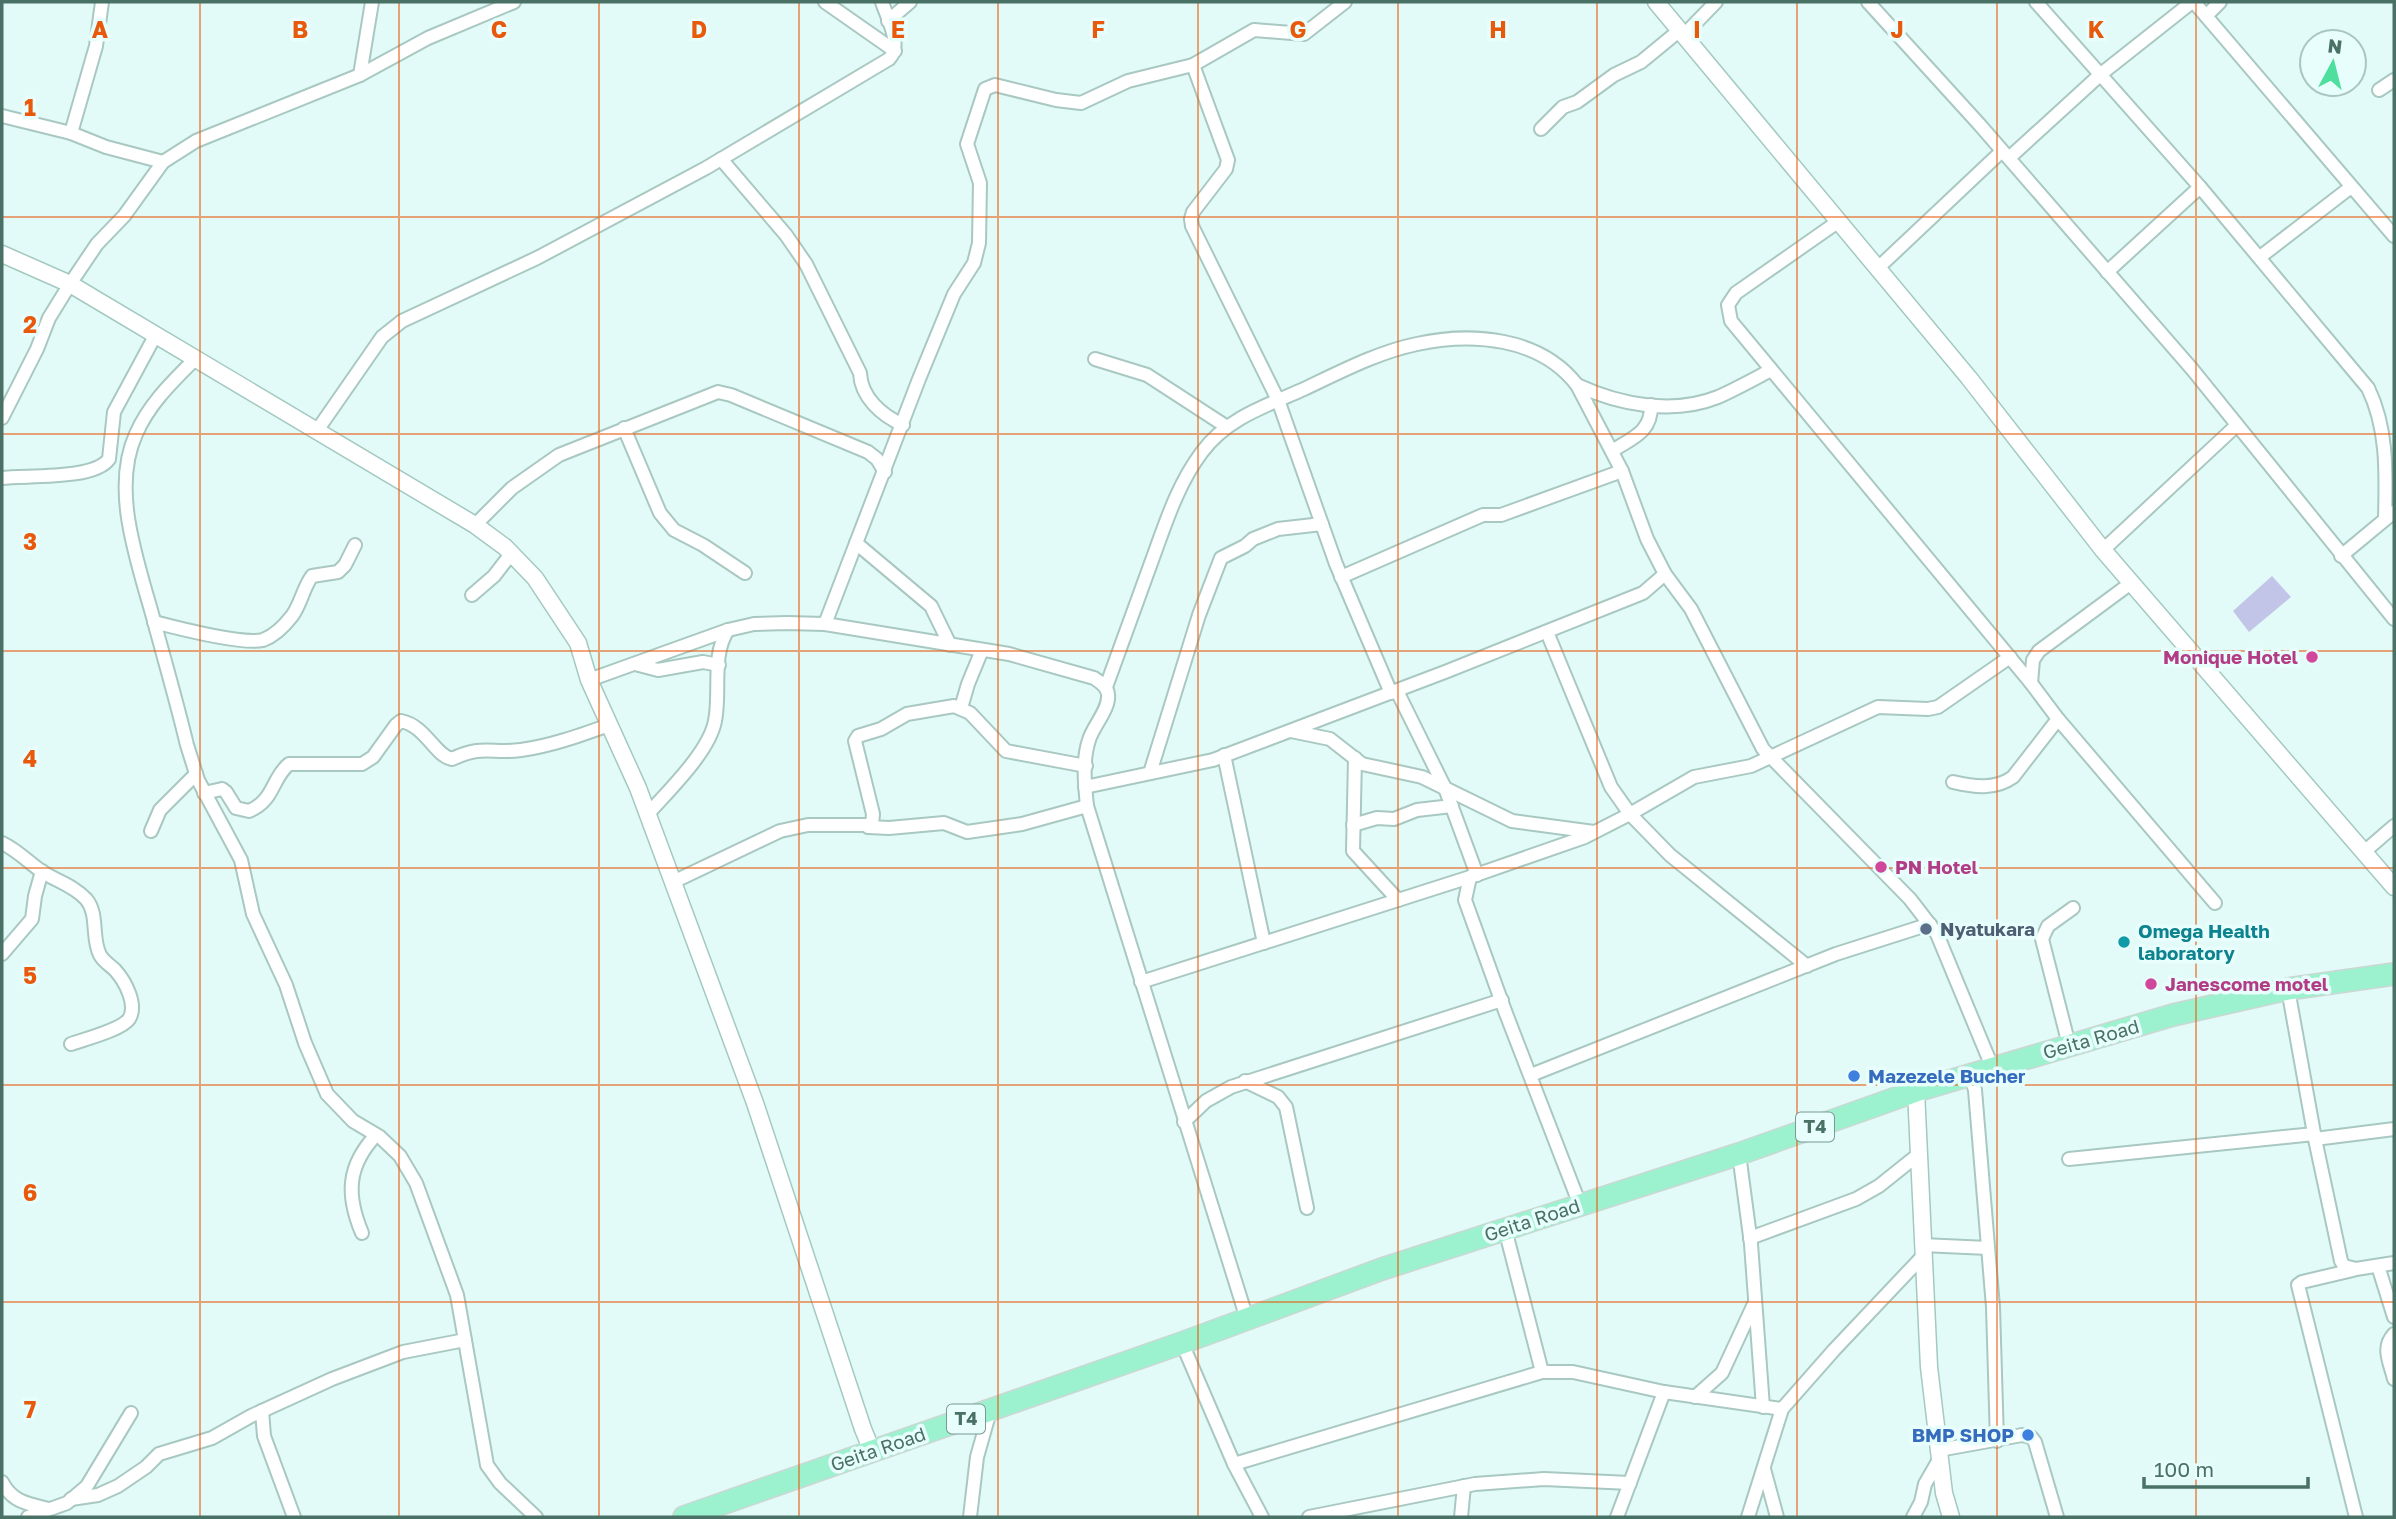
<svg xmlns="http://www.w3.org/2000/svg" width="2396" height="1519" viewBox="0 0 2396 1519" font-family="'Golos Text',sans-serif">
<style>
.green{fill:#c2c5e7}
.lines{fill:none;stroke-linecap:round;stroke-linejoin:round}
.street-casing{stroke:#a8c8c1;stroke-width:16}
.secondary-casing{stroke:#a3c9c0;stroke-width:19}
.highway-casing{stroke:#ccd7d4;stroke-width:24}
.street{stroke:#fff;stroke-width:12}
.secondary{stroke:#fff;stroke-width:16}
.highway{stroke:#9cf2cf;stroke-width:21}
.grid{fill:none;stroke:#e8590c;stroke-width:2;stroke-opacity:0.55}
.hotel-dot{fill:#d1479c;stroke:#e8fefc;stroke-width:2.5}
.service-dot{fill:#5c6f8a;stroke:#e8fefc;stroke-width:2.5}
.culture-dot{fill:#0f9aa8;stroke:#e8fefc;stroke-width:2.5}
.shop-dot{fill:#3f7fe0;stroke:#e8fefc;stroke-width:2.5}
.labels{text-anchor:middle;stroke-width:7;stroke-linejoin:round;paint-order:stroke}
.shield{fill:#e8fefc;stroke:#799b92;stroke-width:2}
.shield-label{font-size:18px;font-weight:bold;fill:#4a7165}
.hotel-label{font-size:19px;font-weight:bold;fill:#b23c85;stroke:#e8fefc;text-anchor:start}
.service-label{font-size:19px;font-weight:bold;fill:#4e5e75;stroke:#e8fefc;text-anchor:start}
.culture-label{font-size:19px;font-weight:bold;fill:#0d838f;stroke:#e8fefc;text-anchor:start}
.street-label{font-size:19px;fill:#4a7165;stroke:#e8fefc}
.shop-label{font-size:19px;font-weight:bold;fill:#366cbe;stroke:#e8fefc;text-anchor:start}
.grid-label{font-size:23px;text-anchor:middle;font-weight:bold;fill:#e8590c;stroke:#e8fefc;stroke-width:7;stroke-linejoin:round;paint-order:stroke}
</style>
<rect width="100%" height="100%" fill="#e2fbf9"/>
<path class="green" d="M2272 576 2291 597 2249 632 2233 611Z"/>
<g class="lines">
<g class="street-casing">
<g id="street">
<path d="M825 2 895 51"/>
<path d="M1868 2 1979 124 2192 369 2394 619"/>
<path d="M2036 2 2200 187 2368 388C2388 429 2386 474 2385 519"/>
<path d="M2194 2 2394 236"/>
<path d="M2206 16 2220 2"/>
<path d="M888 21 910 2"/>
<path d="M1684 35 1716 2"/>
<path d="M1193 65 1228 160 1226 169 1193 212 1191 219 1192 226 1278 400 1336 564 1391 693"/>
<path d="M360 75 372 2"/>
<path d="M2379 90 2394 80"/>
<path d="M2 116 71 133 106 147 163 162"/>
<path d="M1541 129 1563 107 1577 102 1614 75 1641 62 1680 30"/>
<path d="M71 133 96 46 102 2"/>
<path d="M2009 158 2101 74 2192 2"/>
<path d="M721 159 786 235 806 264 860 373C861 397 881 415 903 425"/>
<path d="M1839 221 1736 293 1728 305 1731 321 2031 683 2058 719 2215 903"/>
<path d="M2260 257 2351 187"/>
<path d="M1878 268 2002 151"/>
<path d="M2107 272 2200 187"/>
<path d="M195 359C172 382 149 404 136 434 110 491 139 565 154 621 165 662 177 703 187 745L198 780 241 860 253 914 286 985 305 1043 327 1094 353 1121 380 1137 400 1156 416 1183 457 1295 487 1465 500 1483 536 1517"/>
<path d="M1095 359 1147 375 1227 427"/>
<path d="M1577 385C1620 405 1673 415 1718 397 1736 389 1754 379 1771 370"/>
<path d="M2 418 37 349 49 318 70 284 97 244 124 216 163 162 196 141 360 75 428 38 514 2"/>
<path d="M624 428 660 513 674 530 703 545 745 573"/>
<path d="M316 432 382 337 402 321 537 258 706 168 889 59C903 45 887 18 882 2"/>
<path d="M1612 451C1632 438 1652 432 1651 405"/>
<path d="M2 478C27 475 94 480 109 459L114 412 155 336"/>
<path d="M475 525 512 488 559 455 718 392 731 395 868 452 877 459 885 472"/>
<path d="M856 543 931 606 950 645"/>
<path d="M2103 550 2237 425"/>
<path d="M2341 556 2394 512"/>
<path d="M1341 577 1483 515H1501L1622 471"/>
<path d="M472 595 494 576 511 554"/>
<path d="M154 622C177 628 242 645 263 640 274 636 285 625 292 616 301 604 303 588 312 576L338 572 345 565 355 545"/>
<path d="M825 624 919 379 954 294 974 263 979 243 980 183 967 144 985 89 995 85 1056 100 1081 103 1128 81 1193 65 1254 30 1304 34 1345 2"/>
<path d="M1547 632 1611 787 1630 814 1670 855 1807 966"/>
<path d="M635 664 658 670 703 662 719 665"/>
<path d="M589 680 728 630 754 624 787 623 825 624 1009 654 1094 678C1100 682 1107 686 1108 694 1110 709 1093 726 1089 740 1082 761 1085 785 1087 806L1247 1319"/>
<path d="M2031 683 2033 660 2039 651 2131 583"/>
<path d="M1106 687C1121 646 1136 604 1151 563 1165 525 1177 485 1202 452 1227 418 1266 406 1304 389 1340 372 1378 352 1417 344 1472 332 1540 337 1577 385L1622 471 1647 539 1665 574 1691 609 1763 749 1910 899 1937 934 1993 1069"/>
<path d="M1397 691 1445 788 1477 875"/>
<path d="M961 708 968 684 982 650"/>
<path d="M1291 731 1330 739 1362 764 1422 777 1512 821 1594 832"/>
<path d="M1224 755 1264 943"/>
<path d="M1355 758 1353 851 1398 900"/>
<path d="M1150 773 1199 615 1221 558 1245 546 1253 539 1278 529 1322 524"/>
<path d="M1953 782C1974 787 1995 790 2013 777L2058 719"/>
<path d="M1085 787 1213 760 1445 672 1643 593 1665 574"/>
<path d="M204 793 222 789 226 792 236 808 249 811C275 800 271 779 289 764H362L373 757 396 725 401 721C426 726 435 756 452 759 484 744 491 754 521 750 551 746 581 735 609 725"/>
<path d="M648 814C669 790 709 752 715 721 721 692 711 655 728 630"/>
<path d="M1353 825 1377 818 1394 819 1417 810 1452 806"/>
<path d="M868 827 889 828 944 823 967 832 1022 824 1087 806"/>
<path d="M151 831 160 810 196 774"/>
<path d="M2 843C17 850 27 861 41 871 56 881 73 885 86 899 99 914 91 938 100 955 104 962 110 965 115 970 125 981 138 1005 129 1019 121 1030 85 1039 71 1044"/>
<path d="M2364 852 2394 826"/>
<path d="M1470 877 1465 900 1505 1011 1580 1205"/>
<path d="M673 882 780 831 808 825H872L873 814 855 741 858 736 881 729 907 714 954 706 970 713 1006 751 1086 766"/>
<path d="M2 954 32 919 35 896 42 871"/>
<path d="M1141 982 1470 877 1585 837 1630 814 1694 777 1751 766 1878 707 1928 709 1938 707 2010 657"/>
<path d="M2288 989 2315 1139 2341 1261 2344 1266 2356 1269 2394 1263"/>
<path d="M2069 1045 2042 939 2048 926 2073 908"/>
<path d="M1531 1075 1836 954 1930 924"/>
<path d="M1970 1075 1975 1090 1993 1307 1997 1441"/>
<path d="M1245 1081 1278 1097 1286 1107 1307 1208"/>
<path d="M1184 1122 1206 1101 1231 1087 1502 1000"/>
<path d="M2315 1139 2394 1129"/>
<path d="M1739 1154 1751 1244 1763 1407"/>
<path d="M2069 1159 2314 1134"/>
<path d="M1505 1229 1542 1372"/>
<path d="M362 1233C346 1195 347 1166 376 1135"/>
<path d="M1750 1238 1856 1199 1879 1186 1919 1154"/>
<path d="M1922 1245 1988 1248"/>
<path d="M2378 1266 2394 1317"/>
<path d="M2353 1270 2302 1282 2298 1285 2356 1517"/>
<path d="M2394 1334C2381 1348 2390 1362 2394 1379"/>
<path d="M1182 1343 1234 1464 1262 1517"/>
<path d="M1695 1397 1722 1373 1754 1304"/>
<path d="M262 1411 264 1436 294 1517"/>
<path d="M1939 1450 2022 1435 2031 1437 2035 1442 2057 1517"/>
<path d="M1234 1464 1542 1372H1573L1664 1392 1782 1409"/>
<path d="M1764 1469 1777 1517"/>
<path d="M2 1482C12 1502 28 1504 49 1509"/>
<path d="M71 1499 98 1495 118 1486 146 1467 159 1454 212 1438 251 1416 332 1379 403 1352 465 1340"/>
<path d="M28 1517 67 1503 87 1486 131 1413"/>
<path d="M970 1517 977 1457 990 1411"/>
<path d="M1309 1517 1475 1484 1544 1479 1630 1483"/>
<path d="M1461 1517 1464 1486"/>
<path d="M1617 1517 1664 1392"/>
<path d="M1748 1517 1782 1409 1834 1350 1922 1257"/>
<path d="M1913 1517 1921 1502 1925 1484 1940 1458"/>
</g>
</g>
<g class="secondary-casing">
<g id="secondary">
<path d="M1656 2 1969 378 2103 550 2394 887"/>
<path d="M2 254 70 284 475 525 505 547 535 578 578 643 589 680 638 788 755 1103 863 1429 872 1451"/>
<path d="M1916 1091 1929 1367 1944 1493 1951 1517"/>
</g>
</g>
<g class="highway-casing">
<path id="highway" d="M684 1517 1182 1343 1382 1269 1739 1154 1916 1091 2173 1015 2288 989 2394 974"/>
</g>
<use href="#street" class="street"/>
<use href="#secondary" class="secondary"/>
<use href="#highway" class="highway"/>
</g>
<path class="grid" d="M200 2V1517M399 2V1517M599 2V1517M799 2V1517M998 2V1517M1198 2V1517M1398 2V1517M1597 2V1517M1797 2V1517M1997 2V1517M2196 2V1517M2 217H2394M2 434H2394M2 651H2394M2 868H2394M2 1085H2394M2 1302H2394"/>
<g class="hotel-dot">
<circle cx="2312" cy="657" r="7"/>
<circle cx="1881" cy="867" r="7"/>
<circle cx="2151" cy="984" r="7"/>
</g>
<circle class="service-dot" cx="1926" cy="929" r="7"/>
<circle class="culture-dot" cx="2124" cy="942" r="7"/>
<g class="shop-dot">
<circle cx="1854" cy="1076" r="7"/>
<circle cx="2028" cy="1435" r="7"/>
</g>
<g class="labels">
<g class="shield">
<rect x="1796" y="1112.5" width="38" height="29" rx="5"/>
<rect x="947" y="1404.5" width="38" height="29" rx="5"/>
</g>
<g class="shield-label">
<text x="1815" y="1133">T4</text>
<text x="966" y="1425">T4</text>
</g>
<g class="hotel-label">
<text x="2298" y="664" text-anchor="end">Monique Hotel</text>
<text x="1895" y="874">PN Hotel</text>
<text x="2165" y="991">Janescome motel</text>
</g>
<g class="service-label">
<text x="1940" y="936">Nyatukara</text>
</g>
<g class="culture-label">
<text x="2138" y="938">Omega Health<tspan x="2138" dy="22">laboratory</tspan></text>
</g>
<g class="street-label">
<text transform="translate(2091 1039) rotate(-16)" y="7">Geita Road</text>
<text transform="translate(1532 1220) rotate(-18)" y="7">Geita Road</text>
<text transform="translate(878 1449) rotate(-19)" y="7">Geita Road</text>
</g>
<g class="shop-label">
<text x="1868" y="1083">Mazezele Bucher</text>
<text x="2014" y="1442" text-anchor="end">BMP SHOP</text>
</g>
</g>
<g class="grid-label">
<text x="100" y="38">A</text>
<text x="300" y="38">B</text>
<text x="499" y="38">C</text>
<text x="699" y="38">D</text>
<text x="898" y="38">E</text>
<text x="1098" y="38">F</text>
<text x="1298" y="38">G</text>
<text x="1498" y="38">H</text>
<text x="1697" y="38">I</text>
<text x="1897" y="38">J</text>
<text x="2096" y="38">K</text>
<text x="30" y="116">1</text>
<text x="30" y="333">2</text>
<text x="30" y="550">3</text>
<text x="30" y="767">4</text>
<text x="30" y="984">5</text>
<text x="30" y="1201">6</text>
<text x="30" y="1418">7</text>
</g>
<rect width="2396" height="1519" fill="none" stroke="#4a7165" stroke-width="7"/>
<g transform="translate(2333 63) rotate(7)"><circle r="33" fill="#e8fefc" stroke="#a9c6c0" stroke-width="2"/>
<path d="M0-5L12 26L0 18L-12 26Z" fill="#4ede9d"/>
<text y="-10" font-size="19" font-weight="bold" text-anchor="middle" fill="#4a7165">N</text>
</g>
<path d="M2144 1477v10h164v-10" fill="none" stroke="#4a7165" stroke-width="3.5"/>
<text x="2154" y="1477" font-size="21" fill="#4a7165" stroke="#e8fefc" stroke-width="5" paint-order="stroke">100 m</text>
</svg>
